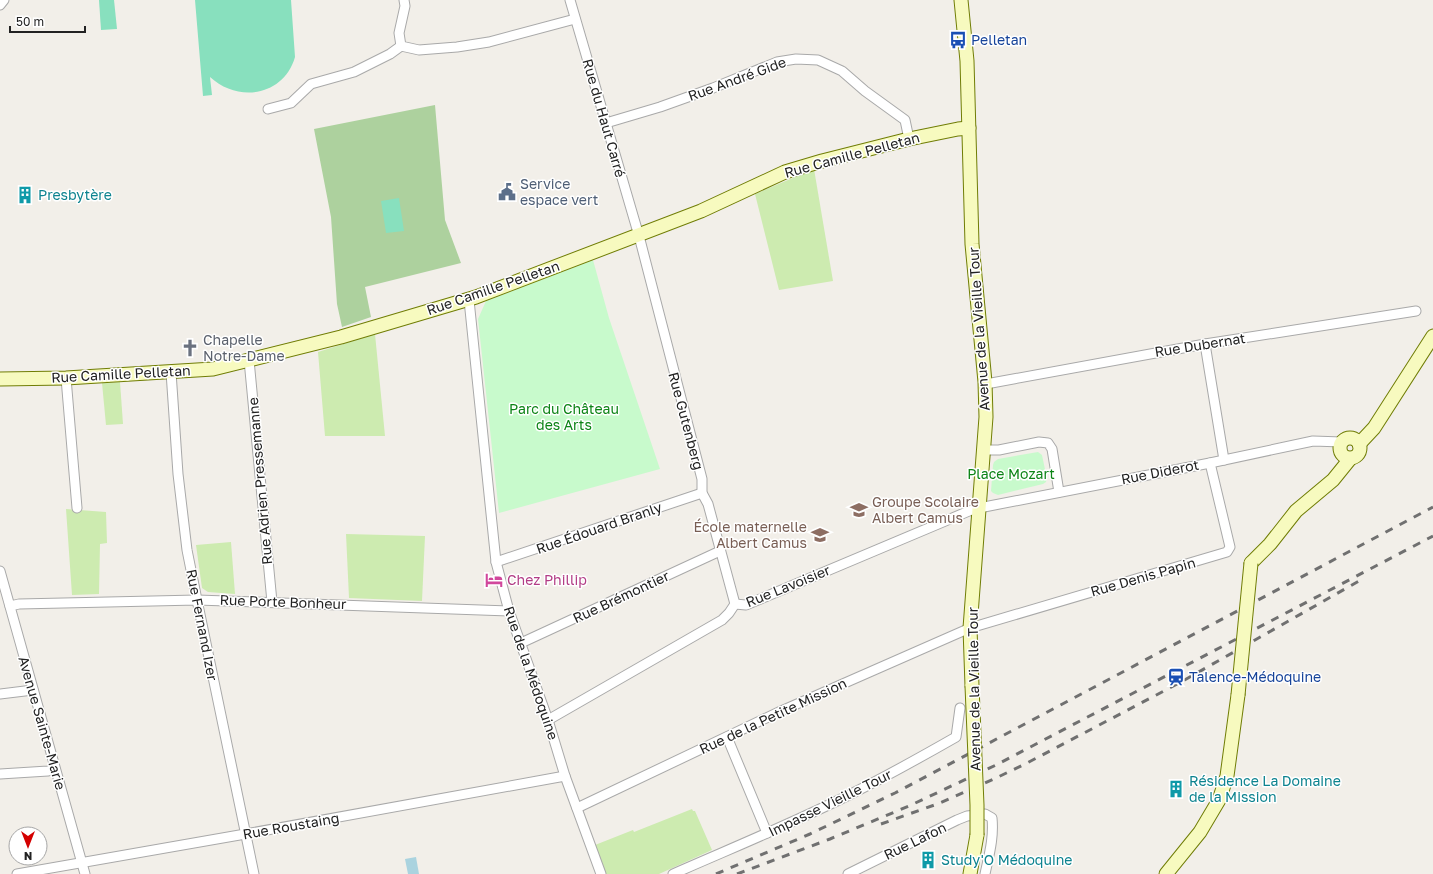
<svg xmlns="http://www.w3.org/2000/svg" width="1433" height="874" viewBox="0 0 1433 874" font-family="'Golos Text',sans-serif">
<style>
.grass{fill:#cdebb0}
.forest{fill:#add19e}
.park{fill:#c8facc}
.pitch{fill:#88e0be}
.water{fill:#aad3df}
.lines{fill:none;stroke-linecap:round;stroke-linejoin:round}
.street-casing{stroke:#a9a9a9;stroke-width:11}
.secondary-casing{stroke:#707d05;stroke-width:15}
.street{stroke:#fff;stroke-width:9}
.secondary{stroke:#f7fabf;stroke-width:13}
.rail{stroke:#707070;stroke-width:3;stroke-dasharray:8 8;stroke-linecap:butt}
.secondary-bridge-casing{stroke:#707d05;stroke-width:15;stroke-linecap:butt}
.secondary-bridge{stroke:#f7fabf;stroke-width:13}
.labels{text-anchor:middle;stroke-width:3;stroke-linejoin:round;paint-order:stroke}
.transit-label{font-size:14px;fill:#164399;stroke:#fff;text-anchor:start}
.street-label{font-size:14px;fill:#222;stroke:#fff}
.service-label{font-size:14px;fill:#4e5e75;stroke:#fff;text-anchor:start}
.culture-label{font-size:14px;fill:#0d838f;stroke:#fff;text-anchor:start}
.worship-label{font-size:14px;fill:#5b616d;stroke:#fff;text-anchor:start}
.park-label{font-size:14px;fill:#0c8416;stroke:#fff}
.education-label{font-size:14px;fill:#785e54;stroke:#fff;text-anchor:start}
.hotel-label{font-size:14px;fill:#b23c85;stroke:#fff;text-anchor:start}
</style>
<rect width="100%" height="100%" fill="#f2efe9"/>
<g class="grass">
<path d="M814 169 833 281 779 290 755 194Z"/>
<path d="M375 334 385 436H325L318 352Z"/>
<path d="M120 382 123 424 106 425 102 383Z"/>
<path d="M66 509 106 512 107 543 100 544 99 594 72 595Z"/>
<path d="M346 534 425 536 422 601 349 598Z"/>
<path d="M231 542 235 594 208 592 202 588 196 545Z"/>
<path d="M692 809 693 811H695L712 850 659 874H606L595 845 633 830 634 832Z"/>
</g>
<path class="forest" d="M435 105 445 220 461 263 365 287 371 317 342 327 337 304 331 217 314 129Z"/>
<g class="park">
<path d="M593 260 609 318 660 469 499 513 478 319 486 301Z"/>
<path d="M1038 452 1042 455 1047 479 1046 482 1043 484 998 495 993 493 991 491 993 465 994 462 998 459Z"/>
</g>
<g class="pitch">
<path d="M99 0H114L117 29 101 30Z"/>
<path d="M195 0H291L295 57C284 96 238 103 210 77L212 95 203 96Z"/>
<path d="M399 198 404 231 386 233 381 201Z"/>
</g>
<path class="water" d="M416 857 419 874H408L405 859Z"/>
<g class="lines">
<g class="street-casing">
<g id="street">
<path d="M404 0 405 6 399 33 401 46 419 50 457 47 489 42 575 19"/>
<path d="M570 0 639 236 702 479V493L708 504 735 604"/>
<path d="M0 5 4 0"/>
<path d="M268 109 291 103 311 84 354 72 390 54 401 46"/>
<path d="M606 123 660 107 713 88 777 62 796 59 818 60 842 71 865 91 905 120 909 139"/>
<path d="M469 300 496 562 509 611 548 720 565 776 601 874"/>
<path d="M1205 344 1224 460"/>
<path d="M249 360 272 602"/>
<path d="M171 372 178 474 187 550 197 600 254 874"/>
<path d="M66 378 77 508"/>
<path d="M986 384 1205 344 1416 311"/>
<path d="M983 450H999L1039 442 1048 443 1052 449 1059 492"/>
<path d="M496 562 702 493"/>
<path d="M0 571 85 874"/>
<path d="M735 604 746 605 969 511 979 508 1210 463 1313 441 1342 442"/>
<path d="M10 606 19 604 197 600 509 611"/>
<path d="M521 643 720 551"/>
<path d="M0 694 33 690"/>
<path d="M548 720 722 620 729 613 735 604"/>
<path d="M727 737 767 833"/>
<path d="M0 774 48 771 55 769"/>
<path d="M577 808 781 711 970 628 1227 552 1230 547 1210 463"/>
<path d="M17 874 251 833 565 776"/>
<path d="M673 874C732 848 791 824 849 795 885 777 921 757 956 737L960 708"/>
<path d="M848 874 957 820 967 816 985 814 992 818C994 838 989 855 985 874"/>
</g>
</g>
<g class="secondary-casing">
<g id="secondary">
<path d="M961 0 967 61 972 244 985 382 986 417 970 628 972 686"/>
<path d="M0 379 66 378 213 369 341 337 476 297 701 211 785 172 822 161 909 139 958 129 969 128"/>
<circle cx="1350" cy="448" r="10"/>
<path d="M1359 444 1374 428 1433 336"/>
<path d="M1251 563 1270 544 1296 511 1333 480 1350 459"/>
<path d="M970 874 977 835"/>
<path d="M1166 874 1200 832 1219 800 1227 776 1238 695"/>
</g>
</g>
<use href="#street" class="street"/>
<use href="#secondary" class="secondary"/>
<g class="rail">
<path d="M881 824 940 803 994 779 1027 763 1181 682 1359 581"/>
<path d="M716 874 810 834 895 793 1433 507"/>
<path d="M737 874 830 839 909 806 996 765 1433 536"/>
</g>
<g class="secondary-bridge-casing">
<g id="secondary-bridge">
<path d="M972 686 977 805V835"/>
<path d="M1238 695 1251 563"/>
</g>
</g>
<use href="#secondary-bridge" class="secondary-bridge"/>
</g>
<defs>
<g id="bus-bare" transform="scale(1.38)"><path d="M-5-6H5V4H4V6H2V4H-2V6H-4V4H-5ZM-3.5-4V0h7V-4ZM-3.5 1.2v1.5H-2V1.2ZM2 1.2v1.5H3.5V1.2Z" fill="#1a4fb4" stroke="#fff" stroke-width="2.5" paint-order="stroke"/></g>
<g id="civic-bare" transform="scale(1.38)"><path d="M-.6-6.5H3V-4.5H.6V-3L4-1V1h2V6H-6V1h2V-1L-.6-3ZM-1.2 2.5V6h2.4V2.5Z" fill="#5c6f8a" stroke="#fff" stroke-width="2.5" paint-order="stroke"/></g>
<g id="building-bare" transform="scale(1.38)"><path d="M-4-6H4V6H1V3H-1V6H-4ZM-2.5-4.3h1.7v1.8h-1.7ZM.8-4.3h1.7v1.8H.8ZM-2.5-1h1.7V.8h-1.7ZM.8-1h1.7V.8H.8Z" fill="#0f9aa8" stroke="#fff" stroke-width="2.5" paint-order="stroke"/></g>
<g id="church-bare" transform="scale(1.38)"><path d="M-1.2-6h2.4v3.5h3.3v2.4h-3.3V6h-2.4V-.1h-3.3v-2.4h3.3Z" fill="#6b7280" stroke="#fff" stroke-width="2.5" paint-order="stroke"/></g>
<g id="school-bare" transform="scale(1.38)"><path d="M0-5L7-2L0 1L-7-2ZM-4 1L0 2.5L4 1V4Q0 6-4 4Z" fill="#8d6e63" stroke="#fff" stroke-width="2.5" paint-order="stroke"/></g>
<g id="hotel-bare" transform="scale(1.38)"><path d="M-6-4.5h1.5V1H6V5H4.5V3h-9V5H-6ZM-4 0a1.8 1.8 0 1 1 3.6 0ZM.5 0V-2.5h3Q6-2.5 6 0Z" fill="#d1479c" stroke="#fff" stroke-width="2.5" paint-order="stroke"/></g>
<g id="station-bare" transform="scale(1.38)"><path d="M-3-6H3Q5-6 5-4V2Q5 4 3 4L4.5 6H3L1.5 4h-3L-3 6H-4.5L-3 4Q-5 4-5 2V-4Q-5-6-3-6ZM-3.5-4v3h7v-3ZM-3.5 1v1.5H-2V1ZM2 1v1.5H3.5V1Z" fill="#1a4fb4" stroke="#fff" stroke-width="2.5" paint-order="stroke"/></g>
</defs>
<g fill-rule="evenodd">
<use href="#bus-bare" x="958" y="40"/>
<use href="#civic-bare" x="507" y="192"/>
<use href="#building-bare" x="25" y="195"/>
<use href="#church-bare" x="190" y="348"/>
<use href="#school-bare" x="859" y="510"/>
<use href="#school-bare" x="820" y="535"/>
<use href="#hotel-bare" x="494" y="580"/>
<use href="#station-bare" x="1176" y="677"/>
<use href="#building-bare" x="1176" y="789"/>
<use href="#building-bare" x="928" y="860"/>
</g>
<g class="labels">
<g class="transit-label">
<text x="971" y="45">Pelletan</text>
<text x="1189" y="682">Talence-Médoquine</text>
</g>
<g class="street-label">
<text transform="translate(737 79) rotate(-20)" y="5">Rue André Gide</text>
<text transform="translate(604 118) rotate(74)" y="5">Rue du Haut Carré</text>
<text transform="translate(852 155) rotate(-15)" y="5">Rue Camille Pelletan</text>
<text transform="translate(493 288) rotate(-19)" y="5">Rue Camille Pelletan</text>
<text transform="translate(979 329) rotate(-94)" y="5">Avenue de la Vieille Tour</text>
<text transform="translate(1200 345) rotate(-9)" y="5">Rue Dubernat</text>
<text transform="translate(121 374) rotate(-3)" y="5">Rue Camille Pelletan</text>
<text transform="translate(686 421) rotate(75)" y="5">Rue Gutenberg</text>
<text transform="translate(1160 472) rotate(-11)" y="5">Rue Diderot</text>
<text transform="translate(260 481) rotate(-95)" y="5">Rue Adrien Pressemanne</text>
<text transform="translate(599 528) rotate(-19)" y="5">Rue Édouard Branly</text>
<text transform="translate(1143 577) rotate(-16)" y="5">Rue Denis Papin</text>
<text transform="translate(788 586) rotate(-22)" y="5">Rue Lavoisier</text>
<text transform="translate(621 597) rotate(-25)" y="5">Rue Brémontier</text>
<text transform="translate(283 602) rotate(2)" y="5">Rue Porte Bonheur</text>
<text transform="translate(202 625) rotate(79)" y="5">Rue Fernand Izer</text>
<text transform="translate(531 673) rotate(71)" y="5">Rue de la Médoquine</text>
<text transform="translate(974 689) rotate(-91)" y="5">Avenue de la Vieille Tour</text>
<text transform="translate(773 716) rotate(-25)" y="5">Rue de la Petite Mission</text>
<text transform="translate(42 723) rotate(74)" y="5">Avenue Sainte-Marie</text>
<text transform="translate(830 803) rotate(-26)" y="5">Impasse Vieille Tour</text>
<text transform="translate(291 826) rotate(-10)" y="5">Rue Roustaing</text>
<text transform="translate(915 841) rotate(-26)" y="5">Rue Lafon</text>
</g>
<g class="service-label">
<text x="520" y="189">Service<tspan x="520" dy="16">espace vert</tspan></text>
</g>
<g class="culture-label">
<text x="38" y="200">Presbytère</text>
<text x="1189" y="786">Résidence La Domaine<tspan x="1189" dy="16">de la Mission</tspan></text>
<text x="941" y="865">Study'O Médoquine</text>
</g>
<g class="worship-label">
<text x="203" y="345">Chapelle<tspan x="203" dy="16">Notre-Dame</tspan></text>
</g>
<g class="park-label">
<text x="564" y="414">Parc du Château<tspan x="564" dy="16">des Arts</tspan></text>
<text x="1011" y="479">Place Mozart</text>
</g>
<g class="education-label">
<text x="872" y="507">Groupe Scolaire<tspan x="872" dy="16">Albert Camus</tspan></text>
<text x="807" y="532" text-anchor="end">École maternelle<tspan x="807" dy="16">Albert Camus</tspan></text>
</g>
<g class="hotel-label">
<text x="507" y="585">Chez Phillip</text>
</g>
</g>
<g transform="translate(28 846) rotate(180)"><circle r="19" fill="#ffffff" stroke="#a7a7a7"/>
<path d="M0-3L7 15L0 10L-7 15Z" fill="#d40000"/>
<text y="-6" font-size="11" font-weight="bold" text-anchor="middle" fill="#222222">N</text>
</g>
<path d="M10 26v6h75v-6" fill="none" stroke="#222222" stroke-width="2"/>
<text x="16" y="26" font-size="12" fill="#222222" stroke="#ffffff" stroke-width="3" paint-order="stroke">50 m</text>
</svg>
